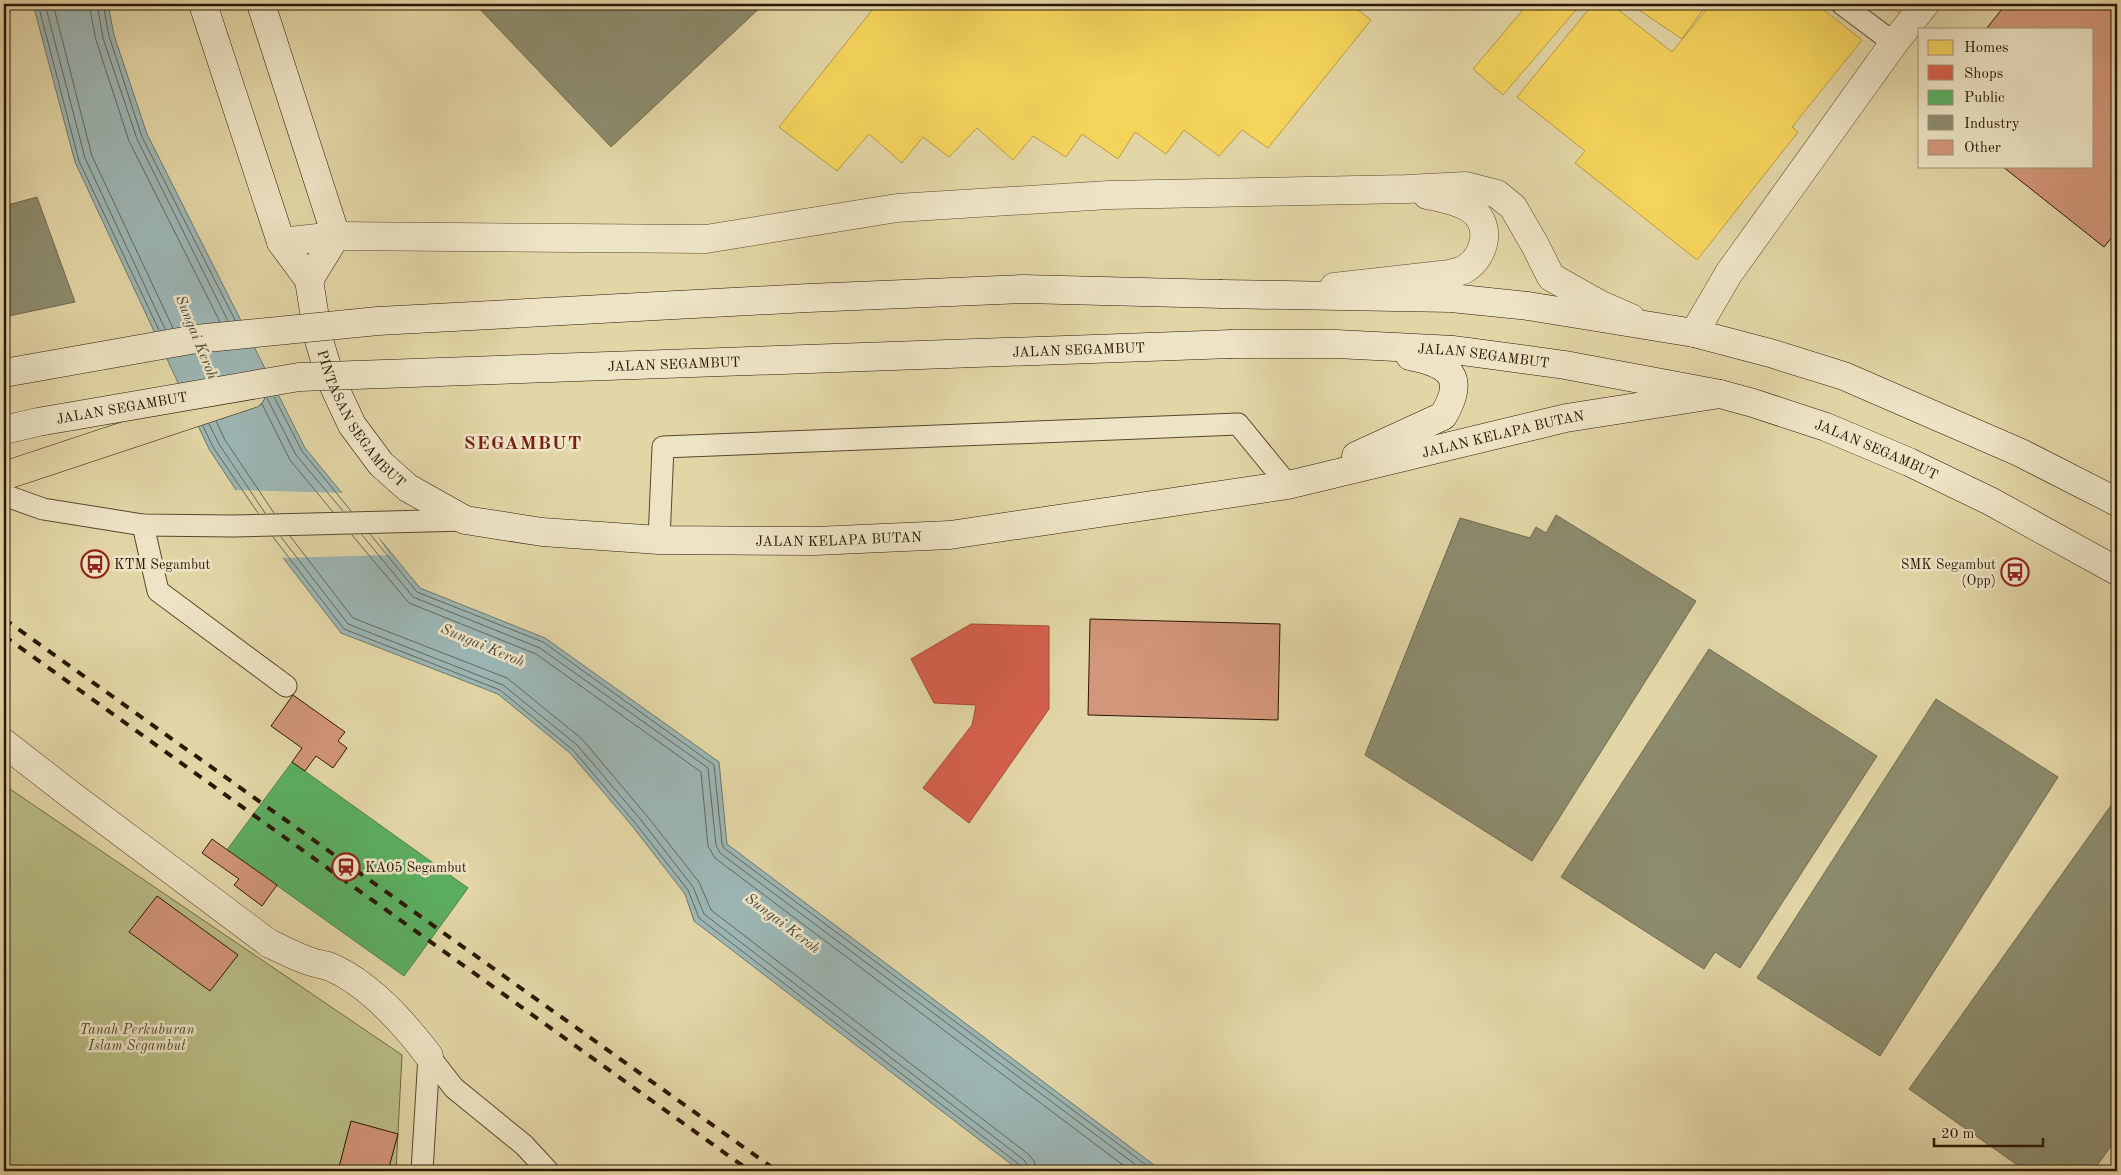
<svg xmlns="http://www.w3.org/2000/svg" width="2121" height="1175" viewBox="0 0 2121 1175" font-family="'Old Standard TT',serif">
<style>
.green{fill:#b8bd84;stroke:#726a44}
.water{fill:#9cb6b4;stroke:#6f766e}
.pier{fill:#e3d6a6}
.homes{fill:#f6d55c;stroke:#b99c42}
.shops{fill:#d6604d;stroke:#a34a37}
.public{fill:#5aae61;stroke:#4c8145}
.industry{fill:#8c8c6e;stroke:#6f694e}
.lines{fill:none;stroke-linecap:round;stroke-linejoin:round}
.shore{stroke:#64665c;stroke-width:1}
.building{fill:#d29678;stroke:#2b1704}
.lane-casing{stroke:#59472c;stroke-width:23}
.street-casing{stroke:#59472c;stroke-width:29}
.secondary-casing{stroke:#2b1704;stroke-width:29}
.highway-casing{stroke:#2b1704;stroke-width:29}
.lane{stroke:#ede4c5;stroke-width:21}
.street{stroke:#ede4c5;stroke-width:28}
.secondary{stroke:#ede4c5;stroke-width:28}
.highway{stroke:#e3d6a6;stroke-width:28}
.rail{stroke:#2b1704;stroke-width:4;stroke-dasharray:9 9;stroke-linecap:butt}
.secondary-bridge-casing{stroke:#2b1704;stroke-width:29;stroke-linecap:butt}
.secondary-bridge{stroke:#ede4c5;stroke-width:28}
.labels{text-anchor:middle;stroke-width:5;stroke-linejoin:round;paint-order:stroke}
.street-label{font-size:14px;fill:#2b1704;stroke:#ede4c5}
.poi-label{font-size:14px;fill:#2b1704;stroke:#ede4c5;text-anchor:start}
.park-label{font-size:14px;font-style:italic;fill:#55492a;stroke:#ede4c5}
.water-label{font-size:15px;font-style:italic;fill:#4d4739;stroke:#ede4c5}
.district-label{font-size:19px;font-weight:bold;letter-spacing:1px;fill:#7a1f14;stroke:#ede4c5}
</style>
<rect width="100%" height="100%" fill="#e3d6a6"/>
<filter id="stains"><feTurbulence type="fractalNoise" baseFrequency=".004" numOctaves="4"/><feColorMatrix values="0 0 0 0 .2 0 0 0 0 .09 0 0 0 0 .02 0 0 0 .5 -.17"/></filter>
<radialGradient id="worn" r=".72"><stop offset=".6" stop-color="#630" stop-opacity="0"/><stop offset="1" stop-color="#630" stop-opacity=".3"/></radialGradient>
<path class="green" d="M4 785 402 1055 396 1171H4Z"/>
<path class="water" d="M33 4H108L114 35 147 134 305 448 420 588 545 638 719 762 727 844 1162 1171H1020L694 921 685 894 633 827 570 753 498 694 341 633 267 537 209 449 75 162Z"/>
<path class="pier" d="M233 490 345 493 369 521 389 555 280 558Z"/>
<g class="homes">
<path d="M877 4H1350L1371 20 1268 148 1242 130 1219 156 1184 130 1166 154 1135 132 1118 159 1082 134 1066 157 1033 136 1013 160 977 128 949 157 923 137 902 163 869 134 837 171 779 127Z"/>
<path d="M1528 4H1581L1503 95 1473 69Z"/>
<path d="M1593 4H1611L1672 52 1711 4H1816L1862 40 1792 127 1798 132 1697 260 1575 163 1585 151 1517 97Z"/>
<path d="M1643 4H1707L1682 39 1639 10Z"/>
<path d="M1887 4H1916L1906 18Z"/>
</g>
<path class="shops" d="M971 624 1049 626V709L969 823 923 788 972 725 976 705 934 703 911 659Z"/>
<path class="public" d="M292 762 468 888 404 976 227 850Z"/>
<g class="industry">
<path d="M475 4H764L611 147Z"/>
<path d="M4 138 10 142 4 151Z"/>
<path d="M37 197 75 302 4 317V206Z"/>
<path d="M1556 515 1696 601 1532 861 1365 755 1460 518 1530 538 1536 527 1546 533Z"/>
<path d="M1709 649 1877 756 1740 968 1715 952 1704 969 1561 877Z"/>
<path d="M1936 699 2058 777 1880 1056 1757 978Z"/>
<path d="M2117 797V1138L2093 1171H2026L1909 1089Z"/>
</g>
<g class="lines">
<g class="shore">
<path d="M38 4 79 161 159 330"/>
<path d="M45 4 85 158 165 329"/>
<path d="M53 4 92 156 173 328"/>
<path d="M89 4 96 40 129 141 220 322"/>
<path d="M97 4 103 38 137 139 228 321"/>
<path d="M103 4 109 36 142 137 235 320"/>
<path d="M274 397 302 451 351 511"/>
<path d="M267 398 296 455 343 511"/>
<path d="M262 404 290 460 333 512"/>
<path d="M216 421 225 440 274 513"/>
<path d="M209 424 219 444 265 513"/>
<path d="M203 426 213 447 258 513"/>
<path d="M370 534 417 592 543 642 714 765 722 844 724 848 1154 1171"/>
<path d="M352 535 409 603 536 654 701 772 708 846 715 858 1131 1171"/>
<path d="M362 535 413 597 540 648 708 768 716 845 720 853 1144 1171"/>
<path d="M290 536 353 618 507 678 582 739 647 816 699 882 711 910 1028 1154 1034 1161 1036 1171"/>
<path d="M273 537 344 629 500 690 573 750 636 824 688 890 699 918 1020 1165 1022 1171"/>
<path d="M281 537 348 624 503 685 577 745 641 820 693 887 704 914 1024 1160 1028 1166V1171"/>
</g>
</g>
<g class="building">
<path d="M2006 4H2117V231L2104 247 2002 166H2092V29H1986Z"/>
<path d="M1090 619 1280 624 1278 720 1088 715Z"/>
<path d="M293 695 345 732 338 741 347 748 333 768 316 756 305 771 292 762 302 748 271 726Z"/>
<path d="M212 839 277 885 262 906 234 885 239 879 202 853Z"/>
<path d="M157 896 238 955 210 991 129 932Z"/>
<path d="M351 1121 398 1134 388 1171H338Z"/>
</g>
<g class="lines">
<g class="lane-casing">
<g id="lane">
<path d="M1842 4 1894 43"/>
<path d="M4 495 43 509 143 525 233 526 465 520"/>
<path d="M143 525 158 591 286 686"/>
<path d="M659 540 663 447 1238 424 1288 485"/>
<path d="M429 1056 454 1088 524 1145 548 1171"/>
<path d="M422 1171 429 1056"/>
</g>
</g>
<g class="street-casing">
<g id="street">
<path d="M281 242 336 236 706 239 897 208 1109 195 1407 189 1466 186 1497 194 1513 207 1535 245 1551 277 1599 304 1631 318"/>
<path d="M1334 287 1450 274C1455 272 1461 272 1465 269 1486 256 1492 225 1472 210 1460 201 1441 198 1427 195"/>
<path d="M1694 333 1729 273 1894 43 1925 4"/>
<path d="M4 743 71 795 270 944C282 949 294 956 306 960 313 963 321 964 328 966 368 982 404 1023 429 1056"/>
</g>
</g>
<g class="secondary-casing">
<g id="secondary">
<path id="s1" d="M203 4 281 242 309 280 318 337 331 380 352 425 381 464 408 488 465 520 542 532 659 540 815 541 950 535 1288 485 1566 418 1720 394"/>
<path d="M261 4 336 236 309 280"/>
<path d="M1222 294 1451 298 1528 306 1694 333 1770 353 1844 376 2021 453 2117 502"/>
<path id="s2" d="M1232 344H1336L1454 350 1565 365 1720 394 1753 403 1826 427 1909 462 1990 501 2117 571"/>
<path d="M1356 456 1443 416C1467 376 1449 364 1410 356"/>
</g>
</g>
<g class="highway-casing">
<path id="highway" d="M4 476 251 394"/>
</g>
<use href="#lane" class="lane"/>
<use href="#street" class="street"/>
<use href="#secondary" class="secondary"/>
<use href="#highway" class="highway"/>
<g class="rail">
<path d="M4 619 777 1171"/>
<path d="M4 636 750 1171"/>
</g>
<g class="secondary-bridge-casing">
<g id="secondary-bridge">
<path d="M4 373 196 339 378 321 808 298 1023 289 1222 294"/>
<path id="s3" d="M4 430 38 422 299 377 1232 344"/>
</g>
</g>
<use href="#secondary-bridge" class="secondary-bridge"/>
</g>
<defs>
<g id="bus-ring" transform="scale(1.4375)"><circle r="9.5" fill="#ede4c5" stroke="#8f2418" stroke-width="1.5"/><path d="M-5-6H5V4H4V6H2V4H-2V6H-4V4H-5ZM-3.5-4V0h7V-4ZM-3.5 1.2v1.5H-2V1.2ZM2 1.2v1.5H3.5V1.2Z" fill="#8f2418"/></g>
<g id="station-ring" transform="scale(1.4375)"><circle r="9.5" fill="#ede4c5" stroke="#8f2418" stroke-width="1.5"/><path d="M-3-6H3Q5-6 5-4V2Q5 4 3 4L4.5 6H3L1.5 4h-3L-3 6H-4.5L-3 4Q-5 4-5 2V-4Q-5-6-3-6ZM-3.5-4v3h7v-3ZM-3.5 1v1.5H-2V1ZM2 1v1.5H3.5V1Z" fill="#8f2418"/></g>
</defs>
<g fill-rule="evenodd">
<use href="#bus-ring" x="95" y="564"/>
<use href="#bus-ring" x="2015" y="572"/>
<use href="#station-ring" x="346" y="867"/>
</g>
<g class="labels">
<g class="street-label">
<text dy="5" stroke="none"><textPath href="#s3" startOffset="1080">JALAN SEGAMBUT</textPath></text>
<text dy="5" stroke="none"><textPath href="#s2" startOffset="252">JALAN SEGAMBUT</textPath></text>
<text dy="5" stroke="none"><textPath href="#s3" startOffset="675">JALAN SEGAMBUT</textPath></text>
<text dy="5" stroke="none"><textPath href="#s3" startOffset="120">JALAN SEGAMBUT</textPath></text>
<text dy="5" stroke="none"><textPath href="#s1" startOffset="449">PINTASAN SEGAMBUT</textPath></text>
<text dy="5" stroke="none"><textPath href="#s1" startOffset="1649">JALAN KELAPA BUTAN</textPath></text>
<text dy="5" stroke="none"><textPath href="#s2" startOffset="658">JALAN SEGAMBUT</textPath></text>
<text dy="5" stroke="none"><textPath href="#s1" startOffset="975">JALAN KELAPA BUTAN</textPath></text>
</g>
<g class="poi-label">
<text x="114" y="569">KTM Segambut</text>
<text x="1996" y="569" text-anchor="end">SMK Segambut<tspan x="1996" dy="16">(Opp)</tspan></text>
<text x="365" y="872">KA05 Segambut</text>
</g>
<g class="park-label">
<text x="137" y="1034">Tanah Perkuburan<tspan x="137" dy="16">Islam Segambut</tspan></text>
</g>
<g class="water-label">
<text transform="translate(197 337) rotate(68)" y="5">Sungai Keroh</text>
<text transform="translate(483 645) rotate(23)" y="5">Sungai Keroh</text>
<text transform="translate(783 923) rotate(37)" y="5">Sungai Keroh</text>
</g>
<g class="district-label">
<text x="523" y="449">SEGAMBUT</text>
</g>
</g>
<rect width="2121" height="1175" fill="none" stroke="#e3d6a6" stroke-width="20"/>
<rect x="5" y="5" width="2111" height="1165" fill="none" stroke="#2b1704" stroke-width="2.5"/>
<rect x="10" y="10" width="2101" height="1155" fill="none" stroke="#2b1704"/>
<rect x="1918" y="28" width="175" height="140" fill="#ede4c5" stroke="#9f9278"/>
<rect x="1928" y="40" width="25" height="15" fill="#f6d55c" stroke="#9f9278"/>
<text x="1964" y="52" font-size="15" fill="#2b1704">Homes</text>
<rect x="1928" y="65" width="25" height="15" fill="#d6604d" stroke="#9f9278"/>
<text x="1964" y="78" font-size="15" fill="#2b1704">Shops</text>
<rect x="1928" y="90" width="25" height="15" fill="#5aae61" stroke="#9f9278"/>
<text x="1964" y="102" font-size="15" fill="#2b1704">Public</text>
<rect x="1928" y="115" width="25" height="15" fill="#8c8c6e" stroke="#9f9278"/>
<text x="1964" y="128" font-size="15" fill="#2b1704">Industry</text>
<rect x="1928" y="140" width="25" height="15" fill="#d29678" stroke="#9f9278"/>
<text x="1964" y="152" font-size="15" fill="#2b1704">Other</text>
<path d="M1934 1138v8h109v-8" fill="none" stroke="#2b1704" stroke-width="2.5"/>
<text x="1941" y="1138" font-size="15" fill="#2b1704" stroke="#ede4c5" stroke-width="4" paint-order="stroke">20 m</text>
<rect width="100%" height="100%" filter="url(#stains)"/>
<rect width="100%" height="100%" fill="url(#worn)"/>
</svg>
